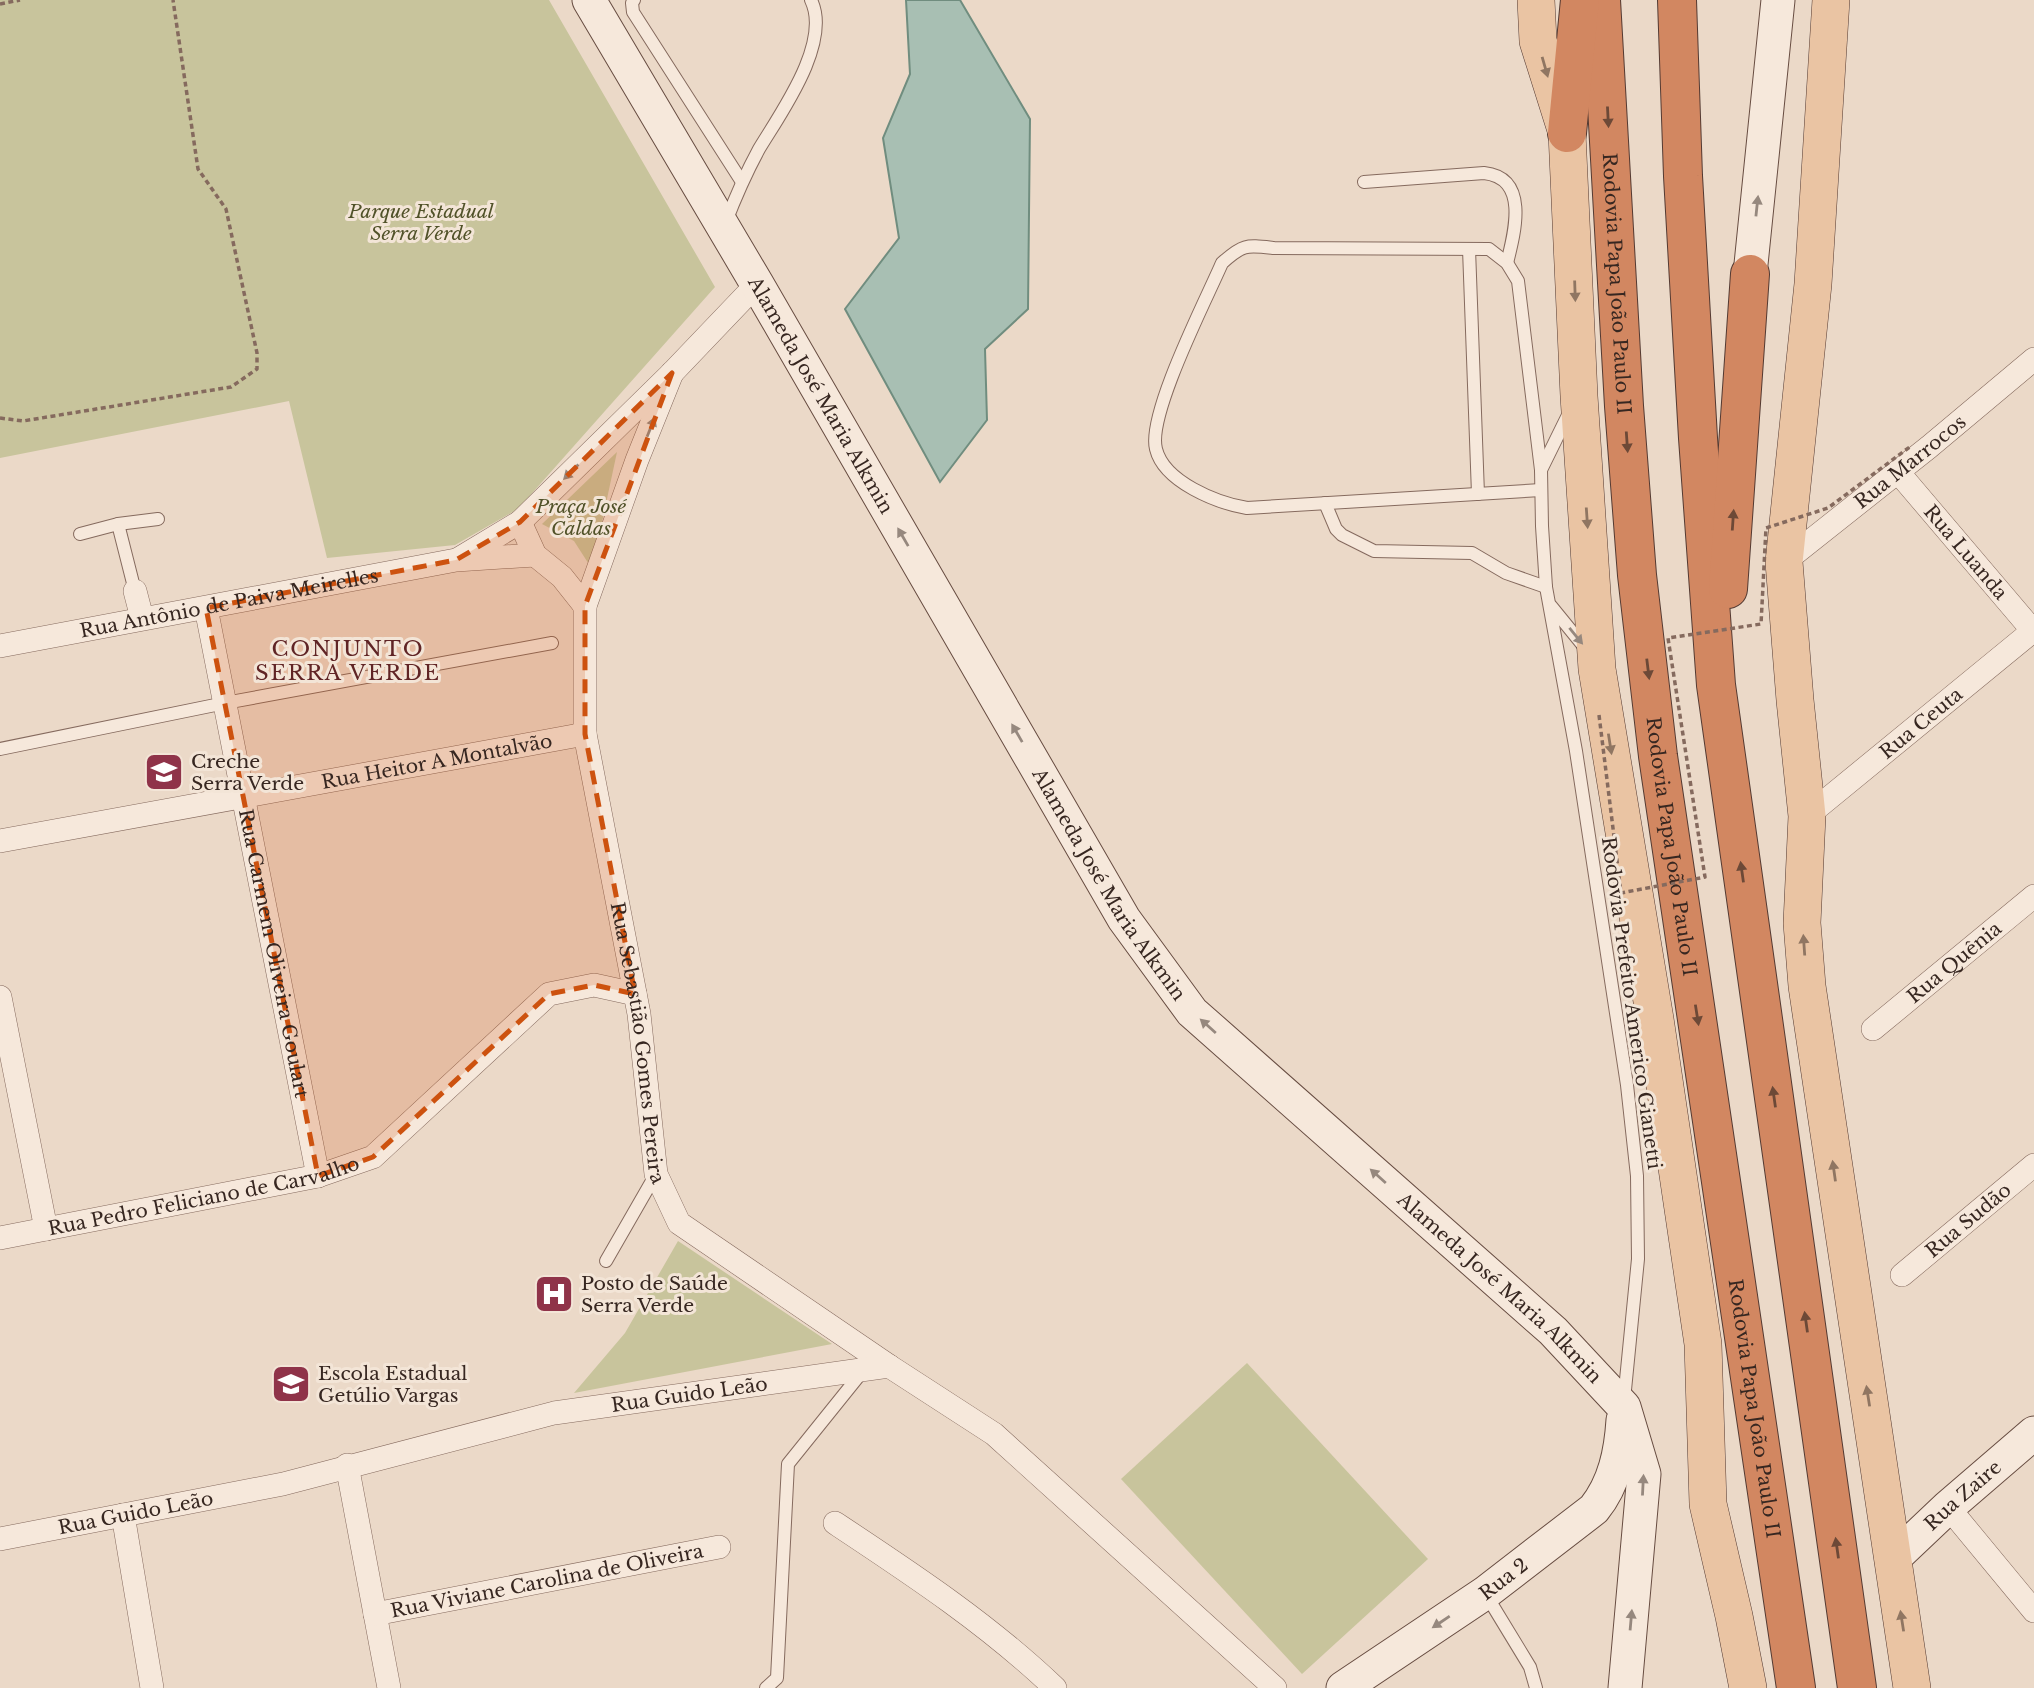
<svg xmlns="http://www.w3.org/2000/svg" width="2034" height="1688" viewBox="0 0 2034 1688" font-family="'Libre Baskerville',serif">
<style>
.green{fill:#c8c49c}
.water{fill:#a8bfb3;stroke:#708d7f;stroke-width:2}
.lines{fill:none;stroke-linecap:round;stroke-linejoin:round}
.lane-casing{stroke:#856a5e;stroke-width:14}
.street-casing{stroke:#856a5e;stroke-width:24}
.secondary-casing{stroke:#674c41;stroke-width:35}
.primary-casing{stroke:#543a32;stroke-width:38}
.highway-casing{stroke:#543a32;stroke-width:40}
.path{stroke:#856a5e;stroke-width:3.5;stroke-dasharray:5 3.5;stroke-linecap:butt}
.lane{stroke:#f6e8db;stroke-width:12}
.street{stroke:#f6e8db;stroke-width:23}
.secondary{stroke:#f6e8db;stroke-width:33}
.primary{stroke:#eac4a3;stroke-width:37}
.highway{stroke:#d28761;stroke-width:38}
.path-bridge{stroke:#856a5e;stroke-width:3.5;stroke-dasharray:5 3.5;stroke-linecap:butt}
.oneway{fill:#907662}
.oneway2{fill:#6d4937}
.oneway3{fill:#96887e}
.marked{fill:#cd520f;fill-opacity:0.2;stroke:#cd520f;stroke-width:5;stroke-dasharray:14 9;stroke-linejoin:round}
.labels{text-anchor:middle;stroke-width:6;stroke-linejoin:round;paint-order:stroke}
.park-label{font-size:19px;font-style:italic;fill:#515229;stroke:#f3e5d7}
.street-label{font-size:19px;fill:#372721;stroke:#f3e5d7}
.poi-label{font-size:19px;fill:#372721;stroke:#f3e5d7;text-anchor:start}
.neighbourhood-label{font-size:21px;letter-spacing:2px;fill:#602425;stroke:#f3e5d7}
</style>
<rect width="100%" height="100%" fill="#ebd9c8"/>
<g class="green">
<path d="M0 0H549L715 287 518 509 455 545 327 558 289 401 0 458Z"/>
<path d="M617 452 592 569 574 541 542 524Z"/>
<path d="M678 1241 832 1344 574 1393 625 1333Z"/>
<path d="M1247 1363 1428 1559 1302 1674 1121 1479Z"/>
</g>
<path class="water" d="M906 0H960L1030 119 1028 309 985 349 987 420 940 482 845 309 899 238 883 138 910 74Z"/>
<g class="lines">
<g class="lane-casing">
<g id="lane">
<path d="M634 0 632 3 633 12 742 182"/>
<path d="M1364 182 1484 173C1529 178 1515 231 1507 263"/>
<path d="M725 224C735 198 746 173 759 149 780 114 832 43 811 0"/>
<path d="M1469 249 1478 494"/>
<path d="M1570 411 1541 470 1542 526 1546 587 1576 751 1627 1085 1637 1176 1638 1259 1624 1400"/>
<path d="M1541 470 1518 281 1507 263 1489 249 1274 248C1246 245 1243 244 1222 263 1206 300 1147 415 1156 449 1164 482 1217 503 1247 508L1541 490"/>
<path d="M1325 503 1336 529 1342 535 1374 551 1472 553 1506 573 1546 587"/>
<path d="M118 524 135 591"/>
<path d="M80 534 118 524 158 519"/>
<path d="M1551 606 1586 649"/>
<path d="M0 749 225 703 552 643"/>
<path d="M606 1261 656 1174"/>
<path d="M1485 1593 1530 1667 1536 1688"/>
<path d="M766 1688 777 1678 788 1464 862 1372"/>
</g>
</g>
<g class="street-casing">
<g id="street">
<path id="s1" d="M672 373 637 460 585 606V734L639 1014 656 1174 679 1223 889 1366"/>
<path id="s2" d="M1898 472 2034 632"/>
<path d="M520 522 535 555 562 577 585 606"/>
<path d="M460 558 520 522 672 373 757 284"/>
<path id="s3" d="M1784 562 1929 447 2034 359"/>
<path d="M135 591 142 618"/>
<path id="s4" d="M206 608 318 1176"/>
<path id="s5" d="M0 646 456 560 535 555"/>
<path id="s6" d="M1807 816 2034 630"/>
<path id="s7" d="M0 841 585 734"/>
<path d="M0 997 46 1229"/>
<path id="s8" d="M1873 1029 2034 896"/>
<path id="s9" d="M0 1238 318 1176 373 1157 549 994 594 985 635 994"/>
<path id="s10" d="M1902 1275 2034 1165"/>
<path d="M347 1465 389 1688"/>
<path d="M1948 1507 2034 1611"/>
<path d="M123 1515 152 1688"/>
<path d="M835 1523C912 1574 988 1624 1055 1688"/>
<path id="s11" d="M0 1539 283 1484 554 1413 889 1366 994 1434 1275 1688"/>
<path id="s12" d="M375 1614 719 1547"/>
</g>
</g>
<g class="secondary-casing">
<g id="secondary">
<path id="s13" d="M589 0 757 284 1124 919 1192 1012 1553 1331 1624 1407 1644 1474 1625 1688"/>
<path d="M1750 274 1778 0"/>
<path id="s14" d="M1892 1560 1948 1507 2034 1433"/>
<path id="s15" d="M1343 1688 1485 1593 1594 1509C1615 1483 1621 1451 1623 1420"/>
</g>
</g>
<g class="primary-casing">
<g id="primary">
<path d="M1536 0 1538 41 1567 133 1579 396 1597 669 1655 1019 1703 1344 1708 1504 1734 1616 1748 1688"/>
<path d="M1831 0 1813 284 1784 562 1795 700 1807 816 1802 923 1807 986 1912 1688"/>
</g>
</g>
<g class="highway-casing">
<g id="highway">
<path id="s16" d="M1601 0 1624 406 1637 575 1658 756 1796 1688"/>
<path d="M1677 0 1683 176 1698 438 1716 685 1857 1688"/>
<path d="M1567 133 1580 0"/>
<path d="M1728 589 1750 274"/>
</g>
</g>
<g class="path">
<path d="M0 4 20 0"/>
<path d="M0 418 23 421 231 387 257 369V353L226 209 198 169 173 0"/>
</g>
<use href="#lane" class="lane"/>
<use href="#street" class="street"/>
<use href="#secondary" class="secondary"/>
<use href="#primary" class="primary"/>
<use href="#highway" class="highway"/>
<path class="path-bridge" d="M1599 715 1621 893 1705 877 1668 638 1761 624 1766 528 1828 508 1911 446"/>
</g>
<defs><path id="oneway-solid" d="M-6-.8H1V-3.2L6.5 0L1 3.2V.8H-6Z" transform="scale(1.75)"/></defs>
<g class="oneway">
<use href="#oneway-solid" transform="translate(1545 67) rotate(74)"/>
<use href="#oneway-solid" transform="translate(1575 291) rotate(88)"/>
<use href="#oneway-solid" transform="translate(1587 518) rotate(86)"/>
<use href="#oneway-solid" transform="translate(1610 744) rotate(81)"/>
<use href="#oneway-solid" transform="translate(1804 945) rotate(-94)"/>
<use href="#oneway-solid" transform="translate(1834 1171) rotate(-98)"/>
<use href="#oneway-solid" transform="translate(1868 1396) rotate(-99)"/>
<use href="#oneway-solid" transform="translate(1902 1621) rotate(-99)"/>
</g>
<g class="oneway2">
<use href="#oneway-solid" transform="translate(1608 117) rotate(87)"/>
<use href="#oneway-solid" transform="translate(1627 442) rotate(86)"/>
<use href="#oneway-solid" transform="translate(1733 520) rotate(-86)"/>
<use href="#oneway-solid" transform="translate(1648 669) rotate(83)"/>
<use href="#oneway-solid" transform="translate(1742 872) rotate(-98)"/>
<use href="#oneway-solid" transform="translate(1697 1015) rotate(81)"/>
<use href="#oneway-solid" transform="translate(1774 1097) rotate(-98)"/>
<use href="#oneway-solid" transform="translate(1806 1322) rotate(-98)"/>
<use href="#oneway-solid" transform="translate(1837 1548) rotate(-98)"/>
</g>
<g class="oneway3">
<use href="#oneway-solid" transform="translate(1757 206) rotate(-84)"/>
<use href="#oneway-solid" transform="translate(651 427) rotate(-68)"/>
<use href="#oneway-solid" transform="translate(571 472) rotate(135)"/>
<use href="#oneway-solid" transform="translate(903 537) rotate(-120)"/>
<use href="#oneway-solid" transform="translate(1576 636) rotate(51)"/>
<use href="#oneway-solid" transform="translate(1017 733) rotate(-120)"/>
<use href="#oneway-solid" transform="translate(1208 1026) rotate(-138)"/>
<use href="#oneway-solid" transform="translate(1378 1176) rotate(-138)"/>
<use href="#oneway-solid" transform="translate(1643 1485) rotate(-87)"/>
<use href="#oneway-solid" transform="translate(1631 1620) rotate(-85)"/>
<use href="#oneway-solid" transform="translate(1441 1622) rotate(146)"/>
</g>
<path class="marked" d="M672 373 585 606V734L635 994 594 985 549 994 373 1157 318 1176 206 608 456 560 520 522Z"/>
<defs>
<g id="school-square" transform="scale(2.0125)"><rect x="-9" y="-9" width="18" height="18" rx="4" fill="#8f3349" stroke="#f3e5d7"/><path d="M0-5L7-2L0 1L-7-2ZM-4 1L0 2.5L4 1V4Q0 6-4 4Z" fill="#fff"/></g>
<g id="hospital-square" transform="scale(2.0125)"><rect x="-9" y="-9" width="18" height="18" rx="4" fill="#8f3349" stroke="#f3e5d7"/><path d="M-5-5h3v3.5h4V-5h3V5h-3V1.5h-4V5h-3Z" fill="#fff"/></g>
</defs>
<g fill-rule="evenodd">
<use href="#school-square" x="164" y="772"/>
<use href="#hospital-square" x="554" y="1294"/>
<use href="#school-square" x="291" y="1384"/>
</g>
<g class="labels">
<g class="park-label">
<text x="421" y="218">Parque Estadual<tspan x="421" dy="22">Serra Verde</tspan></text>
<text x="581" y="513">Praça José<tspan x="581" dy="22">Caldas</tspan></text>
</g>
<g class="street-label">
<text dy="7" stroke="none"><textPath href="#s16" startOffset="284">Rodovia Papa João Paulo II</textPath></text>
<text dy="7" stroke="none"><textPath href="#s13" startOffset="458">Alameda José Maria Alkmin</textPath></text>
<text dy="7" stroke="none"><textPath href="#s3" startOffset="161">Rua Marrocos</textPath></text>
<text dy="7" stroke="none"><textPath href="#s2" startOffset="105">Rua Luanda</textPath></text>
<text dy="7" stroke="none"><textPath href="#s5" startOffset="233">Rua Antônio de Paiva Meirelles</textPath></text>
<text dy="7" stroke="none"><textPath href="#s6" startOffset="147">Rua Ceuta</textPath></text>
<text dy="7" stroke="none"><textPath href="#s7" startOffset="444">Rua Heitor A Montalvão</textPath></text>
<text dy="7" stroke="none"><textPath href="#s16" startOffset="850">Rodovia Papa João Paulo II</textPath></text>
<text dy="7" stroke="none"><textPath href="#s13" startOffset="1026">Alameda José Maria Alkmin</textPath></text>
<text dy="7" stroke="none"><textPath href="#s4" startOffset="352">Rua Carmem Oliveira Goulart</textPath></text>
<text dy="7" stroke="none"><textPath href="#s8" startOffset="105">Rua Quênia</textPath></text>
<text transform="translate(1632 1003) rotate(82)" y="7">Rodovia Prefeito Americo Gianetti</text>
<text dy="7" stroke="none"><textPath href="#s1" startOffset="690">Rua Sebastião Gomes Pereira</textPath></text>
<text dy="7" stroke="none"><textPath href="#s9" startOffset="208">Rua Pedro Feliciano de Carvalho</textPath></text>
<text dy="7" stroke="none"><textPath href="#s10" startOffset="86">Rua Sudão</textPath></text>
<text dy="7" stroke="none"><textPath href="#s13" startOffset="1592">Alameda José Maria Alkmin</textPath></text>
<text dy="7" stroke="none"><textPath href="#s11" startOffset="705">Rua Guido Leão</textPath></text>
<text dy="7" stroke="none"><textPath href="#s16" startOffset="1418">Rodovia Papa João Paulo II</textPath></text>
<text dy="7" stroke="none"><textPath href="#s14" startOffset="96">Rua Zaire</textPath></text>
<text dy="7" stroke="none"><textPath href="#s11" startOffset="138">Rua Guido Leão</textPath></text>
<text dy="7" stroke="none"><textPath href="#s15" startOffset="194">Rua 2</textPath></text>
<text dy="7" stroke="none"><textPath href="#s12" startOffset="175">Rua Viviane Carolina de Oliveira</textPath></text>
</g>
<g class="poi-label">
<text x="191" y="768">Creche<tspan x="191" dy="22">Serra Verde</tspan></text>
<text x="581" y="1290">Posto de Saúde<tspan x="581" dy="22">Serra Verde</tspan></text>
<text x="318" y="1380">Escola Estadual<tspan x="318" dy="22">Getúlio Vargas</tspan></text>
</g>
<g class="neighbourhood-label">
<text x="348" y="656">CONJUNTO<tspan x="348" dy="24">SERRA VERDE</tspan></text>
</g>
</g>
</svg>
